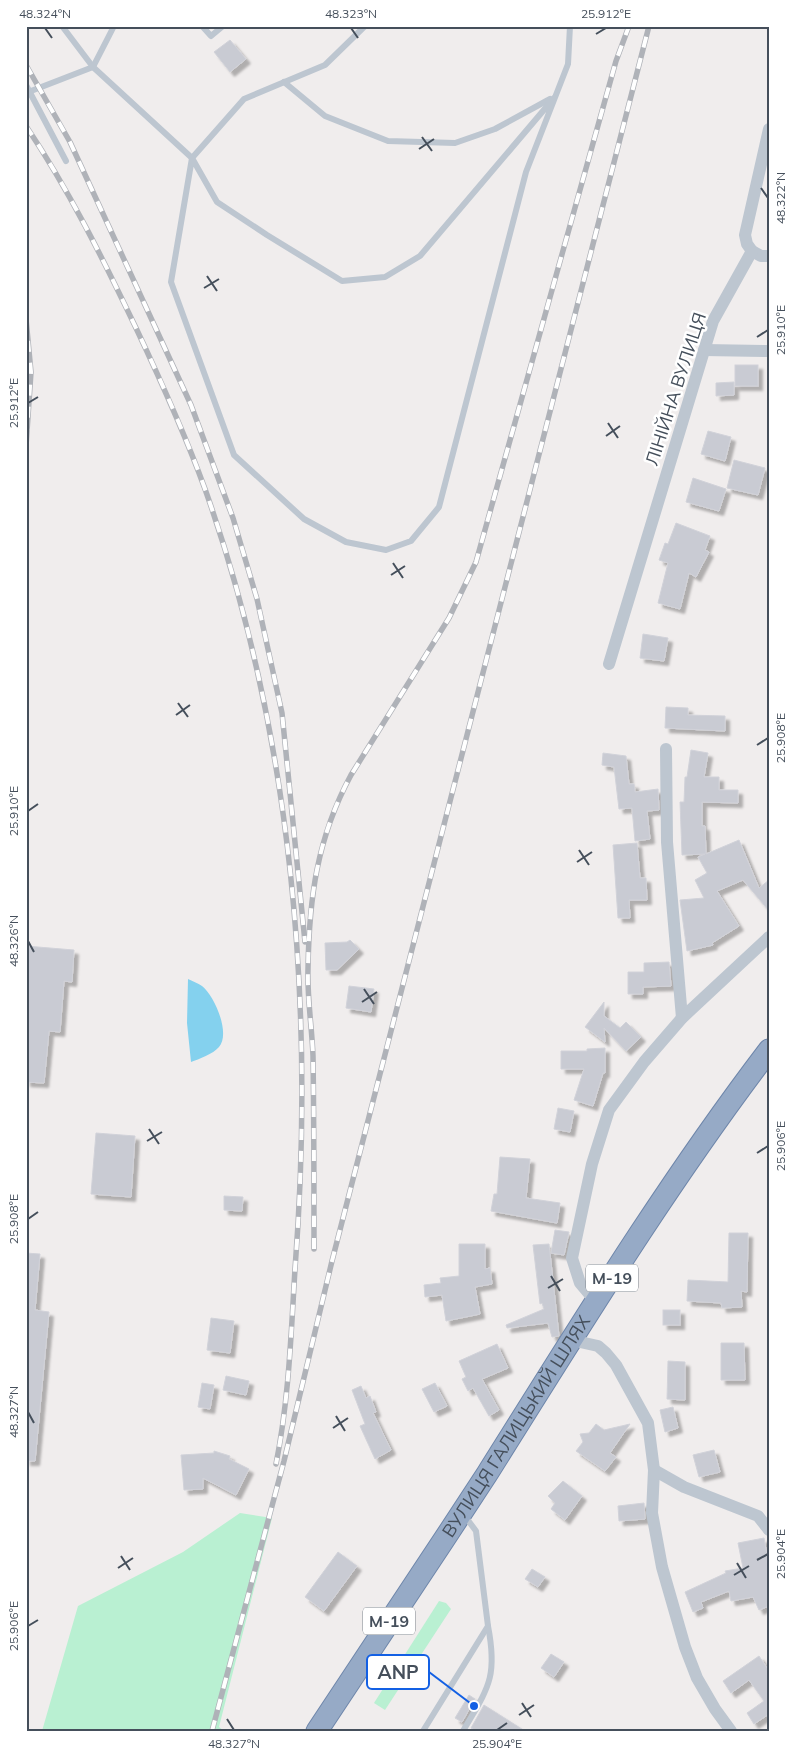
<svg xmlns="http://www.w3.org/2000/svg" width="795" height="1757" viewBox="0 0 795 1757" font-family="Mulish,sans-serif">
<style>
.green{fill:#b9f0d2}
.water{fill:#84d1ee}
.building{fill:#c9cbd3;stroke:#d1d2d9;filter:url(#shadow)}
.lines{fill:none;stroke-linecap:round;stroke-linejoin:round}
.trunk-casing{stroke:#6e86aa;stroke-width:23}
.service{stroke:#bdc6d0;stroke-width:6}
.minor{stroke:#bdc6d0;stroke-width:12}
.trunk{stroke:#96aac6;stroke-width:21}
.rail-casing{stroke:#afb2b8;stroke-width:5.5}
.rail{stroke:#fff;stroke-width:4;stroke-dasharray:11;stroke-linecap:butt}
.ticks{fill:none;stroke:#454f5b;stroke-width:2}
.labels{text-anchor:middle;stroke-width:5;stroke-linejoin:round;paint-order:stroke}
.shield{fill:#fff;stroke:#7d848c;stroke-width:1}
.shield-label{font-size:16px;font-weight:bold;fill:#454f5b}
.street-label{font-size:18px;fill:#454f5b;stroke:#fff}
.leader{fill:none;stroke:#1360e4;stroke-width:2}
.callout-dot{fill:#1360e4;stroke:#fff;stroke-width:2}
.callout{fill:#fff;stroke:#1360e4;stroke-width:2}
.callout-label{font-size:19px;text-anchor:middle;font-weight:bold;fill:#454f5b}
.neatline{fill:none;stroke:#454f5b;stroke-width:2}
.ticks-label{font-size:12px;text-anchor:middle;fill:#454f5b}
</style>
<defs>
<filter id="shadow"><feDropShadow dx="4.5" dy="4.5" stdDeviation="1" flood-color="#0004"/></filter>
</defs>
<rect width="100%" height="100%" fill="#f0eded"/>
<g class="green">
<path d="M240 1513 272 1518 219 1727 224 1731H42L78 1606 183 1552Z"/>
<path d="M439 1601 446 1603 451 1609 385 1710 374 1703Z"/>
</g>
<path class="water" d="M188 979C192 981 198 983 202 986 214 995 231 1033 219 1047 213 1054 199 1059 191 1062L187 1023Z"/>
<g class="building">
<path d="M230 40 246 59 230 72 214 52Z"/>
<rect x="735" y="365" width="23" height="21"/>
<path d="M734 382V395L716 396V383Z"/>
<path d="M708 431 731 437 725 461 701 454Z"/>
<path d="M734 460 765 468 758 495 727 488Z"/>
<path d="M693 478 726 489 719 511 686 502Z"/>
<path d="M676 523 710 536 705 550 709 552 696 577 689 573 680 609 658 603 668 563 659 560 665 543 668 544Z"/>
<path d="M643 634 668 638 664 661 640 658Z"/>
<path d="M666 707 688 708V715L725 716V731L665 728Z"/>
<path d="M691 750 708 753 704 777H719V790H738V803L702 802V826H705L706 854 739 840 759 888 769 880V911L743 880 717 891 739 926 712 943 713 945 687 951 680 900 704 898 695 880 707 873 698 857 705 854 682 855 680 802H684L685 777H687Z"/>
<path d="M603 753 626 756 629 784H634L635 792 658 789 659 810 647 811 650 839 635 841 632 808 619 809 614 767 602 765Z"/>
<path d="M637 843 640 878H646L647 900H629L630 918H618L613 845Z"/>
<path d="M350 940 359 949 337 970H326L325 943 347 942Z"/>
<path d="M26 946 74 950 72 982 64 981 60 1032 49 1031 44 1083 26 1082Z"/>
<path d="M669 962 671 986 643 987V994H628V972H644V963Z"/>
<path d="M349 986 374 989 371 1012 346 1008Z"/>
<path d="M604 1002V1016L620 1028 626 1022 641 1037 626 1051 604 1028 605 1042 585 1027Z"/>
<path d="M605 1048V1073H603L593 1106 574 1100 584 1069H561V1051H587V1049Z"/>
<path d="M558 1108 574 1111 570 1132 554 1129Z"/>
<path d="M96 1133 135 1136 131 1197 91 1194Z"/>
<path d="M500 1157 530 1159 526 1198 560 1203 557 1223 491 1211 494 1194H497Z"/>
<path d="M224 1196 243 1197 242 1211 224 1210Z"/>
<path d="M555 1230 569 1232 564 1255 551 1253Z"/>
<path d="M729 1233H748L747 1292 741 1291 742 1307 722 1308 721 1303 687 1301 688 1280 728 1282Z"/>
<path d="M459 1244H485V1269L490 1268 492 1284 475 1287 480 1314 446 1321 442 1295 425 1297 424 1285 441 1283 440 1278 459 1276Z"/>
<path d="M549 1244 559 1336 552 1337 548 1323 507 1328 506 1325 544 1309 542 1303 540 1304 533 1245Z"/>
<path d="M26 1253 40 1254 35 1310 49 1312 35 1461H26Z"/>
<rect x="663" y="1310" width="17" height="15"/>
<path d="M211 1318 234 1321 230 1353 207 1350Z"/>
<path d="M721 1343H744L745 1380H721Z"/>
<path d="M497 1344 508 1368 482 1379 499 1410 489 1416 473 1388 468 1391 462 1379 466 1377 459 1361Z"/>
<path d="M668 1361 685 1362V1400L667 1399Z"/>
<path d="M226 1376 249 1381 246 1395 223 1390Z"/>
<path d="M202 1383 214 1385 210 1409 198 1407Z"/>
<path d="M435 1383 447 1406 434 1412 422 1389Z"/>
<path d="M361 1386 366 1398 370 1396 376 1412 373 1413 391 1450 375 1459 360 1426 365 1424 352 1390Z"/>
<path d="M673 1407 678 1428 665 1432 660 1410Z"/>
<path d="M596 1424 604 1430 630 1424 610 1453 616 1457 605 1471 576 1451 583 1442 580 1434 589 1433Z"/>
<path d="M714 1450 720 1472 699 1477 693 1455Z"/>
<path d="M214 1451 230 1456 229 1459 249 1469 236 1495 203 1478V1489L184 1490 181 1455 214 1453Z"/>
<path d="M563 1481 582 1496 565 1520 551 1509 555 1503 548 1496Z"/>
<path d="M644 1503 645 1519 619 1521 618 1506Z"/>
<path d="M764 1538 769 1567V1606L759 1610 753 1597 731 1601 729 1591 701 1602 703 1608 693 1612 685 1592 726 1573 725 1571 743 1568 738 1543Z"/>
<path d="M338 1552 357 1566 324 1611 305 1597Z"/>
<path d="M532 1569 545 1577 538 1587 525 1579Z"/>
<path d="M551 1654 564 1662 554 1677 541 1668Z"/>
<path d="M759 1656 769 1671V1714L754 1724 747 1713 764 1701 749 1680 731 1693 723 1681Z"/>
<path d="M469 1695 475 1699 462 1722 455 1718Z"/>
<path d="M484 1705 525 1731H476L471 1728Z"/>
</g>
<g class="lines">
<g class="trunk-casing">
<g id="trunk">
<path id="s1" d="M317 1731C374 1645 431 1560 487 1474 577 1331 666 1185 769 1050"/>
</g>
</g>
<g class="service">
<path d="M62 26 93 67 192 158 244 99 325 65 365 26"/>
<path d="M202 26 211 36 223 26"/>
<path d="M284 82 325 116 388 141 455 143 495 129 550 99"/>
<path d="M26 85 66 161"/>
<path d="M31 91 93 67 114 26"/>
<path d="M554 98 420 256 385 277 342 281 267 235 217 202 192 158 171 282 234 455 304 519 346 542 386 550 411 541 439 507 526 172 568 64 570 26"/>
<path d="M423 1731 488 1626 476 1531 464 1515"/>
<path d="M463 1731C488 1688 498 1678 488 1626"/>
</g>
<g class="minor">
<path d="M752 251 761 256H769"/>
<path d="M704 350 769 351"/>
<path d="M609 664 713 321 752 251 747 244 745 235 769 129"/>
<path d="M666 749 667 842 682 1018"/>
<path d="M596 1302 580 1283 572 1258 592 1164 609 1110 644 1062 682 1018 769 937"/>
<path d="M571 1340 598 1346 606 1353 616 1365 648 1423 654 1470 652 1513 662 1567 685 1647 697 1678 715 1709 731 1731"/>
<path d="M654 1470 684 1487 758 1516 769 1530"/>
</g>
<use href="#trunk" class="trunk"/>
<g class="rail-casing">
<g id="rail">
<path d="M26 65 70 142 191 405 233 518 257 599 282 713 305 942"/>
<path d="M26 126C69 190 103 259 136 328 161 381 185 434 205 489 293 737 315 1008 295 1269 291 1334 289 1399 276 1464"/>
<path d="M26 319 31 372 26 446"/>
<path d="M314 1249C314 1184 314 1120 313 1056 312 1027 307 998 308 969 309 898 317 838 351 775L449 618 476 562 616 61 629 26"/>
<path d="M212 1731 284 1461 332 1261 649 26"/>
</g>
</g>
<use href="#rail" class="rail"/>
</g>
<path class="ticks" d="M45 28 52 38M351 28 358 38M596 34 606 28M422 137 432 151M419 149 434 139M761 188 768 198M207 276 217 291M204 288 219 279M757 337 768 330M28 403 38 397M608 423 618 438M606 436 620 426M393 563 403 578M391 575 405 566M178 703 188 717M176 715 190 705M757 745 768 738M28 811 38 804M579 850 589 865M577 862 592 852M28 941 34 952M364 989 374 1004M362 1002 377 992M149 1129 159 1144M147 1141 162 1132M757 1153 768 1146M28 1219 38 1212M551 1276 560 1291M548 1288 563 1279M28 1412 34 1423M336 1416 345 1431M333 1428 348 1418M121 1556 130 1570M757 1560 768 1554M737 1563 746 1578M118 1568 133 1558M734 1575 749 1566M28 1626 38 1620M522 1703 531 1717M519 1715 534 1705M227 1719 234 1730M497 1730 507 1723"/>
<g class="labels">
<g class="shield">
<rect x="586" y="1264.5" width="52" height="27" rx="4"/>
<rect x="363" y="1607.5" width="52" height="27" rx="4"/>
</g>
<g class="shield-label">
<text x="612" y="1284">М-19</text>
<text x="389" y="1627">М-19</text>
</g>
<g class="street-label">
<text transform="translate(676 389) rotate(-72)" y="6">ЛІНІЙНА ВУЛИЦЯ</text>
<text dy="6" stroke="none"><textPath href="#s1" startOffset="364">ВУЛИЦЯ ГАЛИЦЬКИЙ ШЛЯХ</textPath></text>
</g>
</g>
<path class="leader" d="M474 1706L429 1672"/>
<circle class="callout-dot" cx="474" cy="1706" r="5"/>
<rect class="callout" x="367" y="1655" width="62" height="34" rx="5"/>
<g class="callout-label">
<text x="398" y="1679">ANP</text>
</g>
<rect width="795" height="1757" fill="none" stroke="#ffffff" stroke-width="55"/>
<rect x="28" y="28" width="740" height="1702" class="neatline"/>
<g class="ticks-label">
<text x="45" y="18">48.324°N</text>
<text x="351" y="18">48.323°N</text>
<text x="606" y="18">25.912°E</text>
<text transform="translate(781 198) rotate(-90)" y="4">48.322°N</text>
<text transform="translate(781 330) rotate(-90)" y="4">25.910°E</text>
<text transform="translate(14 403) rotate(-90)" y="4">25.912°E</text>
<text transform="translate(781 738) rotate(-90)" y="4">25.908°E</text>
<text transform="translate(14 811) rotate(-90)" y="4">25.910°E</text>
<text transform="translate(14 941) rotate(-90)" y="4">48.326°N</text>
<text transform="translate(781 1146) rotate(-90)" y="4">25.906°E</text>
<text transform="translate(14 1219) rotate(-90)" y="4">25.908°E</text>
<text transform="translate(14 1412) rotate(-90)" y="4">48.327°N</text>
<text transform="translate(781 1554) rotate(-90)" y="4">25.904°E</text>
<text transform="translate(14 1626) rotate(-90)" y="4">25.906°E</text>
<text x="234" y="1748">48.327°N</text>
<text x="497" y="1748">25.904°E</text>
</g>
</svg>
